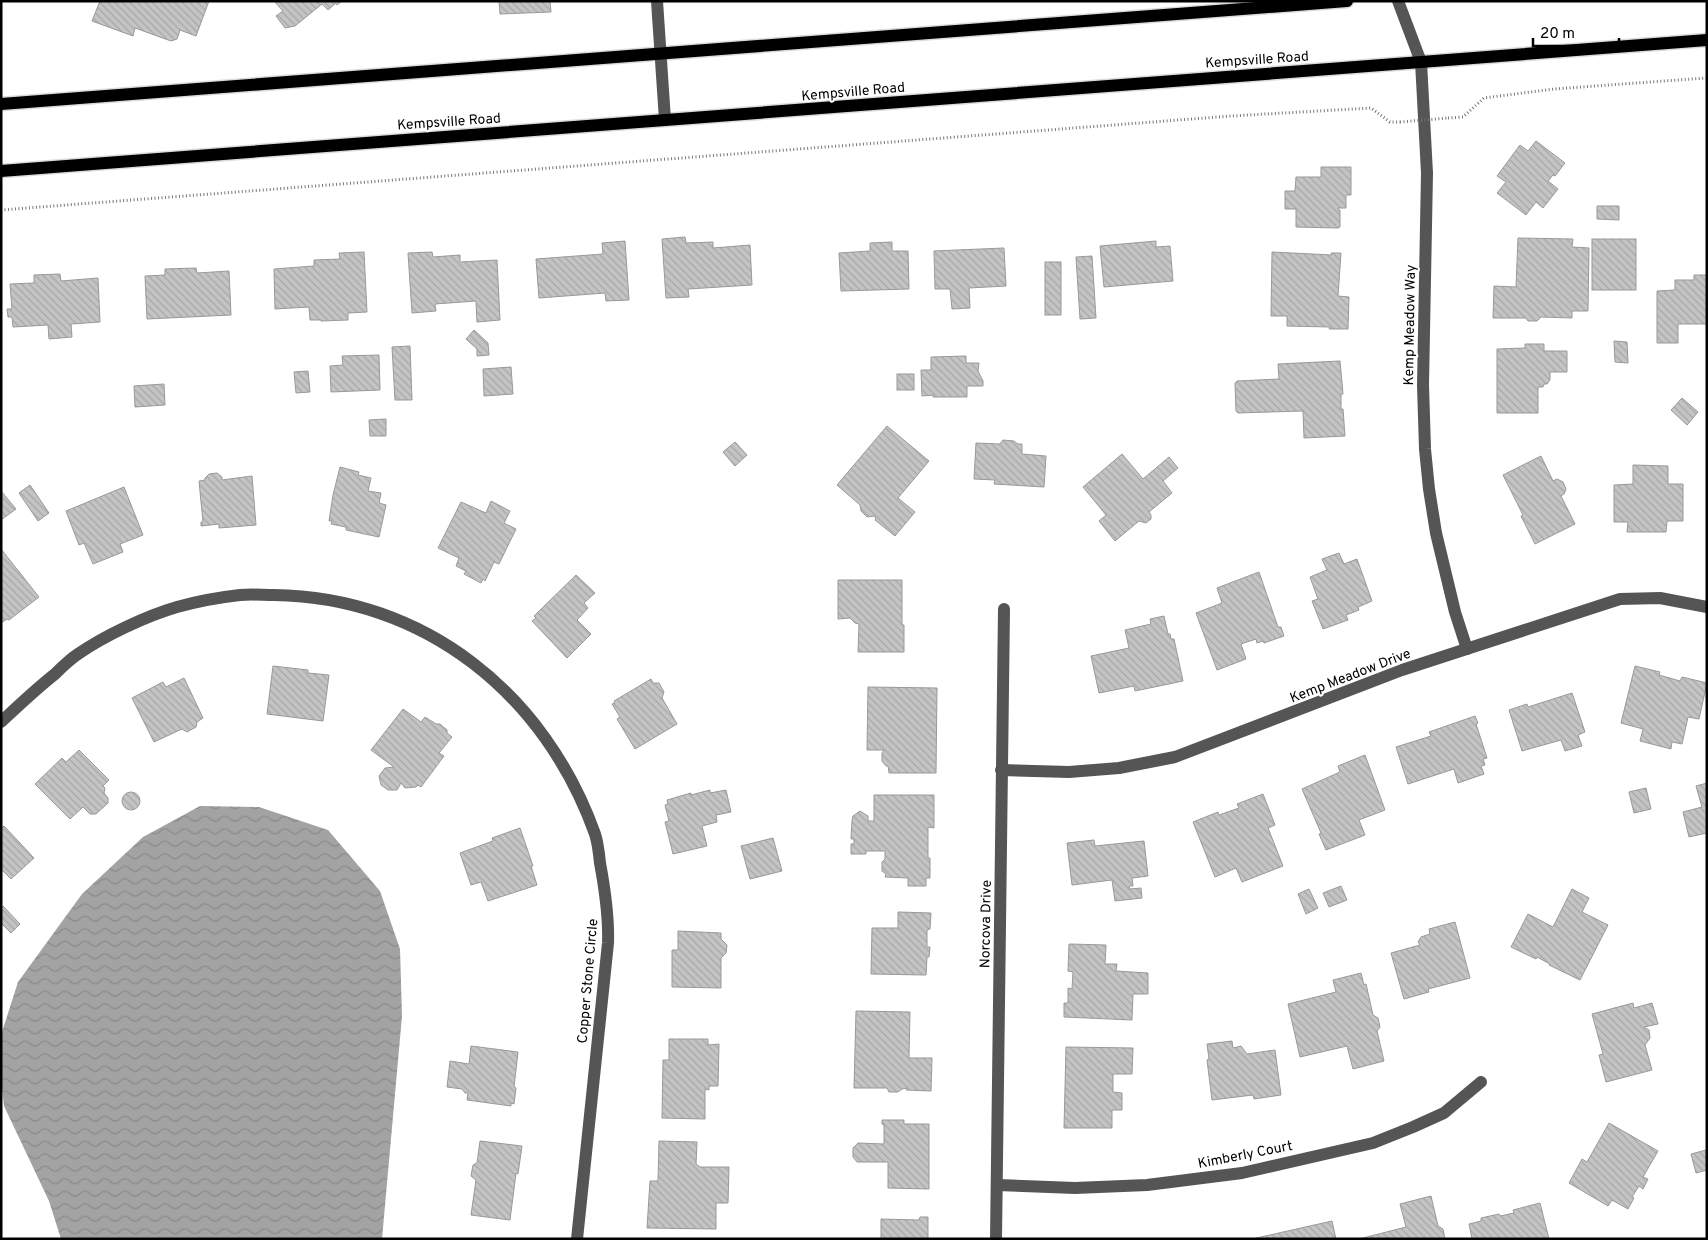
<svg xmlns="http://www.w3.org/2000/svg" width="1708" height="1240" viewBox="0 0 1708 1240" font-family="Overpass,sans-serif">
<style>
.water{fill:url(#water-waves)}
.building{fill:url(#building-back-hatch);stroke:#999}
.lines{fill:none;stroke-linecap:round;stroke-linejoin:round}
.major-casing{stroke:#dbdbdb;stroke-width:15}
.path{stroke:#777;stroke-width:3;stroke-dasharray:1 2.5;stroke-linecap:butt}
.minor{stroke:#555;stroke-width:12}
.major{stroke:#000;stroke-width:12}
.path-bridge{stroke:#777;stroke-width:3;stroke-dasharray:1 2.5;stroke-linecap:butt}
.labels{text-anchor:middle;stroke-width:4;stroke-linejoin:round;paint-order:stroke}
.street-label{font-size:14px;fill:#000;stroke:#fff}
</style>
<defs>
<pattern id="water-waves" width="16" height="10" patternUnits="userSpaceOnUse" patternTransform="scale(1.25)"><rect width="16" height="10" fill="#a3a3a3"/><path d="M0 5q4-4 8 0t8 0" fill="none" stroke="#8b8b8b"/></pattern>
<pattern id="building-back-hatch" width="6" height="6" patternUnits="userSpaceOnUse" patternTransform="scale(1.25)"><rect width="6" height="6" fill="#c4c4c4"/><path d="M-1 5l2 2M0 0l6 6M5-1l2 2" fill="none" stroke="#a7a7a7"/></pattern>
</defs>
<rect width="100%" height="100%" fill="#fff"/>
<path class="water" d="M200 806 259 807 328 830 380 891 400 949 402 1016 382 1239H61L49 1201 4 1106 1 1077V1035L18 982 82 894 143 837Z"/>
<g class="building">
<path d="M100 1H209L196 36 180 30 177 39 171 41 135 28 133 36 92 21Z"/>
<path d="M274 1H342L337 5 336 3 328 10 322 4 295 26 285 28 276 16 283 11Z"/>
<path d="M499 1H550L551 12 500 14Z"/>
<path d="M1536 141 1565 163 1555 176 1553 175 1548 181 1558 189 1543 208 1536 202 1526 215 1497 193 1506 182 1497 176 1520 145 1528 151Z"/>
<path d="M1321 167H1351V195H1346V208H1338V210H1340V227L1338 228 1296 227V209H1285V191H1295L1296 177H1321Z"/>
<path d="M1597 206H1619V220L1597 219Z"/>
<path d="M685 237 686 243 713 242V248L750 245 752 285 688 289 689 297 666 298 662 239Z"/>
<path d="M1518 238 1573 239 1572 247 1589 248 1588 311H1572V318L1541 317 1537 321H1528L1526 318H1493L1494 286 1516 287Z"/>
<rect x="1592" y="239" width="44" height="51"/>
<path d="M625 241 629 300 606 301 605 293 539 298 536 259 603 254 602 243Z"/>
<path d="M1156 241V247L1170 246 1173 281 1104 287 1100 246Z"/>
<path d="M892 242V251H908L909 289 841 291 839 253 870 251V243Z"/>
<path d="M1004 248 1006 286 969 288 970 308 952 309 950 289H935L934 251Z"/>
<path d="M364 252 367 312 348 313V320L321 321V320H310L309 307 275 309 274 269 314 266V260L340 259 339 253Z"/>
<path d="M432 252 433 257 460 255V262L497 260 500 320 477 322 476 301 435 304 436 311 412 313 408 253Z"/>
<path d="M1272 252 1332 255 1331 253H1341L1338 296 1349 297 1348 329H1329L1330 327 1287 326V316H1271Z"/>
<path d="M1092 256 1096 318 1080 319 1076 257Z"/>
<rect x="1045" y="262" width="16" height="53"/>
<path d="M196 268 197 273 229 271 231 315 147 319 145 276 165 275V269Z"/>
<path d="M60 274 61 281 98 278 100 322 71 324 72 337 49 339 48 325 13 327 12 317H8L7 309H12L10 284 34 283V275Z"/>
<path d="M1694 275H1707V324H1678V343H1657V291L1675 290V280H1694Z"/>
<path d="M474 330 488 343 489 355 477 356V349L466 339Z"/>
<path d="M1614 341 1627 342 1628 363 1615 362Z"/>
<path d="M1525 344H1544V351H1567V372H1550V380L1547 384H1544L1543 387H1538V413H1497V349L1525 348Z"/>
<path d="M410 346 412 400H395L392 347Z"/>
<path d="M379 355 380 390 331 392 330 366 343 365 342 356Z"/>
<path d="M966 356V363H979L978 371 983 381V386H967V397H933V395L922 396 921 370H931V357Z"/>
<path d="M1340 361 1343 394H1341V409H1343L1345 436 1304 438 1303 411 1238 413 1236 411 1235 383 1237 381 1279 379 1278 364Z"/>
<path d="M511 367 513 394 484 396 483 369Z"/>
<path d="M308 371 310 392 296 393 294 372Z"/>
<rect x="897" y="374" width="17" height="16"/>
<path d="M164 384 165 405 135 407 134 386Z"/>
<path d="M1682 398 1698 412 1687 425 1671 410Z"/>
<path d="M386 419V436H370L369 420Z"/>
<path d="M887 426 929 461 898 498 915 512 895 536 875 520 876 518 874 516 867 517 861 511 860 505 837 485Z"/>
<path d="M1003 440 1014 441 1018 444H1022V454L1046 456 1044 487 994 484 995 480 974 479 976 443 1000 444Z"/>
<path d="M735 442 747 455 735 466 723 452Z"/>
<path d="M1122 454 1143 479 1169 457 1178 468 1163 481 1172 493 1149 512 1151 515V519L1146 523 1139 521 1115 541 1099 521 1106 515 1083 487Z"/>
<path d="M1541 456 1553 481 1557 479 1563 482 1566 489 1564 494 1561 496 1575 524 1535 544 1521 516 1523 515 1503 475Z"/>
<path d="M1633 465 1668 466V484H1683V521H1667L1666 532H1627L1628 522H1614V485L1633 484Z"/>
<path d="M340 467 359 472 358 475 371 478 368 491 381 493 379 503 386 505 379 537 346 530V527L331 524 332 521H329L333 495Z"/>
<path d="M217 473 222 477V480L252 476 256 525 219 528V524L201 526V522H203L199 481 205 480V478L209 474Z"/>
<path d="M30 485 49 513 38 521 19 493Z"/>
<path d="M124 487 143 535 120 544 123 552 93 564 84 543 79 545 66 511Z"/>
<path d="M1 491 16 509 1 520Z"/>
<path d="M491 501 510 511 504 523 516 529 499 564 494 562 485 581 483 579 481 583 464 574 466 571 456 566 459 558 438 548 461 502 486 513Z"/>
<path d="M1 549 39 597 9 620 7 619 1 623Z"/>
<path d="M1339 553 1344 564 1357 559 1372 601 1358 607 1359 610 1346 615 1348 620 1323 629 1312 601 1318 599 1310 577 1327 570 1322 559Z"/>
<path d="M1259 572 1278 627H1281L1284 636 1264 643 1263 641 1257 643 1256 639 1241 644 1246 659 1217 670 1196 613 1222 603 1217 588Z"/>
<path d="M576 575 595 593 584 603 588 608 577 620 591 634 567 658 532 621 536 618 534 616Z"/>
<path d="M838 580H902V625H904V652H858L859 624 855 623 850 618 838 619Z"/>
<path d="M1164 616 1168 634H1170L1171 639H1174L1183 681 1135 691 1134 686 1099 693 1091 656 1129 648 1125 630 1151 624 1150 619Z"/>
<path d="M273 666 308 670V673L329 675 323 721 267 714Z"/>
<path d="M1635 666 1660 672 1659 675 1680 681 1682 677 1707 683 1699 719 1688 717 1682 744 1672 742 1671 749 1640 741 1643 729 1621 723Z"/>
<path d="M184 678 203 718 197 722 196 727 187 732 182 729 154 742 132 698 163 682 166 687Z"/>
<path d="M651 679 653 683H659L664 692 662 698 677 724 635 749 617 719 620 717 612 704 615 703 614 701Z"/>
<path d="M868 687 937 688 936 773H889L888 766H886L882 761V753L884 750H867Z"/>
<path d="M1572 693 1585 732 1578 735 1582 746 1565 751 1561 740 1522 751 1509 710 1527 704 1528 707Z"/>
<path d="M403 709 421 722 425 717 436 724H440L447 730V733L452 737 439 753 444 756 421 787 418 785 416 787 405 788 401 783 397 790H388L381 785 379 776 385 768 394 767 371 750Z"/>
<path d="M1475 716 1478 723 1476 724 1487 758 1483 759 1485 765 1481 766 1484 774 1458 783 1454 769 1408 784 1396 747 1431 736 1429 732Z"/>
<path d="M79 750 109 780 103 786 105 788 104 793 108 798V803L96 814H90L83 807 70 819 35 784 62 758 66 762Z"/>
<path d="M1365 755 1385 810 1359 820 1365 835 1326 850 1319 834 1321 833 1302 789 1340 772 1338 766Z"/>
<path d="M1707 783V833L1689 837 1683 812 1702 807 1696 786Z"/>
<path d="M1646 788 1651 809 1634 813 1629 792Z"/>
<path d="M710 790V793L726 790 731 812 716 815 717 822 702 826 707 846 673 854 665 822 669 821 665 805 668 804 667 800 691 793V795Z"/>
<circle cx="131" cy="801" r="9"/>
<path d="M1263 794 1275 825 1268 828 1283 866 1242 882 1236 868 1215 877 1193 822 1218 812 1219 815 1239 808 1237 804Z"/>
<path d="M874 795H934V828L928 827V858H930V878H926V886H908V878L885 877 886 874 882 871V862L885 859V851H866V854H851V844H854V839H851L852 821 853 816 860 811 868 816V821H874Z"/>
<path d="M4 826 34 858 11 879 1 869V828Z"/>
<path d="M520 828 533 866H531L537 885 488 901 481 882 471 885 460 853 493 841 492 838Z"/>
<path d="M773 838 782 871 750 879 741 846Z"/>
<path d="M1094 840 1095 846 1144 841 1148 876 1132 878 1133 886H1129L1130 889 1141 888 1142 898 1115 901 1112 880 1072 885 1067 843Z"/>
<path d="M1341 886 1347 900 1329 907 1323 893Z"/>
<path d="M1309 889 1318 908 1306 914 1298 894Z"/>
<path d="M1572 889 1589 898 1582 912 1608 925 1580 980 1549 965 1550 964 1537 957 1536 959 1511 947 1528 914 1553 927Z"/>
<path d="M3 906 20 924 11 933 1 923V908Z"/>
<path d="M898 912 931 913 930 929 927 930V947H930L929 957H927L926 975 871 974 872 928H898Z"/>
<path d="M1455 922 1470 978 1428 989 1429 992 1404 999 1391 953 1420 945 1418 942 1421 937 1430 934 1429 929Z"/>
<path d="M678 931 721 933V939L727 945 726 953 721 958V988L672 987V950H678Z"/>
<path d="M1069 944 1106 945 1105 964H1117L1116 971 1148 973V994H1133L1132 1020 1064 1017V1003H1068V988L1072 989 1073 972 1068 971Z"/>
<path d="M1361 973 1364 985 1366 984 1373 1015 1378 1018 1380 1027 1377 1031 1384 1061 1353 1069 1347 1046 1300 1057 1288 1004 1336 992 1333 980Z"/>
<path d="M1633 1003 1634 1008 1652 1003 1658 1024 1644 1027 1649 1030 1650 1038 1645 1045 1652 1070 1606 1082 1599 1055 1603 1054 1592 1014Z"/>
<path d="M856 1011 910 1012 909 1058H932L931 1091 906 1090 907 1088 902 1089 898 1092H889L887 1088H854Z"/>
<path d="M669 1039H708V1045L719 1044 718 1086H709V1090L705 1089V1119L662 1118 663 1060H669Z"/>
<path d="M1232 1041 1233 1048 1241 1046 1247 1054 1275 1050 1281 1095 1254 1099 1253 1095 1212 1100 1207 1060 1209 1059 1207 1044Z"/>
<path d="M471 1046 518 1052 514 1087 516 1088 514 1104 511 1103V1106L467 1100 468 1093H465L462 1089 447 1087 450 1061 469 1064Z"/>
<path d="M1066 1047 1133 1048 1132 1074H1113V1092L1122 1093V1110H1112V1128H1064Z"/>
<path d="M882 1120H904V1124H929V1189L888 1188V1162H857L853 1157V1148L858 1143 884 1144V1125L882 1124Z"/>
<path d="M1609 1123 1658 1151 1643 1177 1648 1179 1643 1189 1639 1186 1632 1197 1634 1198 1628 1209 1612 1200 1608 1206 1569 1183 1582 1159 1587 1162Z"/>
<path d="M480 1141 522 1146 518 1174 516 1173 510 1220 471 1215 476 1180 471 1176 473 1165 477 1163Z"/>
<path d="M659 1141 697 1142 696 1164 700 1167H729L728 1203H716V1229L647 1228 650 1181H658Z"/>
<path d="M1706 1150 1707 1170 1696 1173 1691 1154Z"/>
<path d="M1431 1196 1438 1226 1443 1229 1445 1239H1359L1406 1227 1400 1204Z"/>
<path d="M1540 1203 1549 1239H1472L1469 1224 1481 1221V1218L1499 1214 1500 1216 1514 1213 1513 1210Z"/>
<path d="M920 1217H928V1239H881V1219L919 1220Z"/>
<path d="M1332 1221 1336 1239H1252Z"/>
</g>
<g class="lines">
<g class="major-casing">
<g id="major">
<path d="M1 104 1347 1"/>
<path d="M1 171 1707 40"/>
</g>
</g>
<g class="path">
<path d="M1448 118 1463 117 1484 98 1554 89 1707 78"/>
<path d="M1 210 1231 116 1371 108 1390 122H1400"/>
</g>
<g class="minor">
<path d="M657 1 665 120"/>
<path d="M1398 1 1421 62 1427 173 1423 385 1425 449 1429 489 1436 533 1455 612 1467 649"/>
<path d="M1 722C19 705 36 689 55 674 62 667 69 660 78 654 104 636 146 616 177 607 195 602 222 597 240 595 251 594 263 595 274 595 425 597 545 694 595 834 598 843 599 853 600 863 605 890 609 916 608 943L577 1239"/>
<path d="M1001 770 1069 772 1119 768 1175 757 1402 670 1620 599 1660 598 1707 607"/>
<path d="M997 1185 1075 1188 1147 1185 1242 1173 1373 1143 1413 1127 1444 1113 1481 1082"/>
<path d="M996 1239 1004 609"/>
</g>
<use href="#major" class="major"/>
<path class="path-bridge" d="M1400 122 1448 118"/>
</g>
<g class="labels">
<g class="street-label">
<text transform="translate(1257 59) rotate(-4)" y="5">Kempsville Road</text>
<text transform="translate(853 91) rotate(-5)" y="5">Kempsville Road</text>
<text transform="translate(449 121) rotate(-4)" y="5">Kempsville Road</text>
<text transform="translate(1409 325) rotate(-89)" y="5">Kemp Meadow Way</text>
<text transform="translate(1350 675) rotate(-21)" y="5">Kemp Meadow Drive</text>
<text transform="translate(985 924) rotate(-89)" y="5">Norcova Drive</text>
<text transform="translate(587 981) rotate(-85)" y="5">Copper Stone Circle</text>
<text transform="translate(1245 1154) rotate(-11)" y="5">Kimberly Court</text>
</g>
</g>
<rect width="1708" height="1240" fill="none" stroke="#000000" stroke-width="5"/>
<path d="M1533 38v8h86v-8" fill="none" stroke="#000000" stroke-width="2.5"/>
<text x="1540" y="38" font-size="15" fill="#000000" stroke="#ffffff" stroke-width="4" paint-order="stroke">20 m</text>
</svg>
